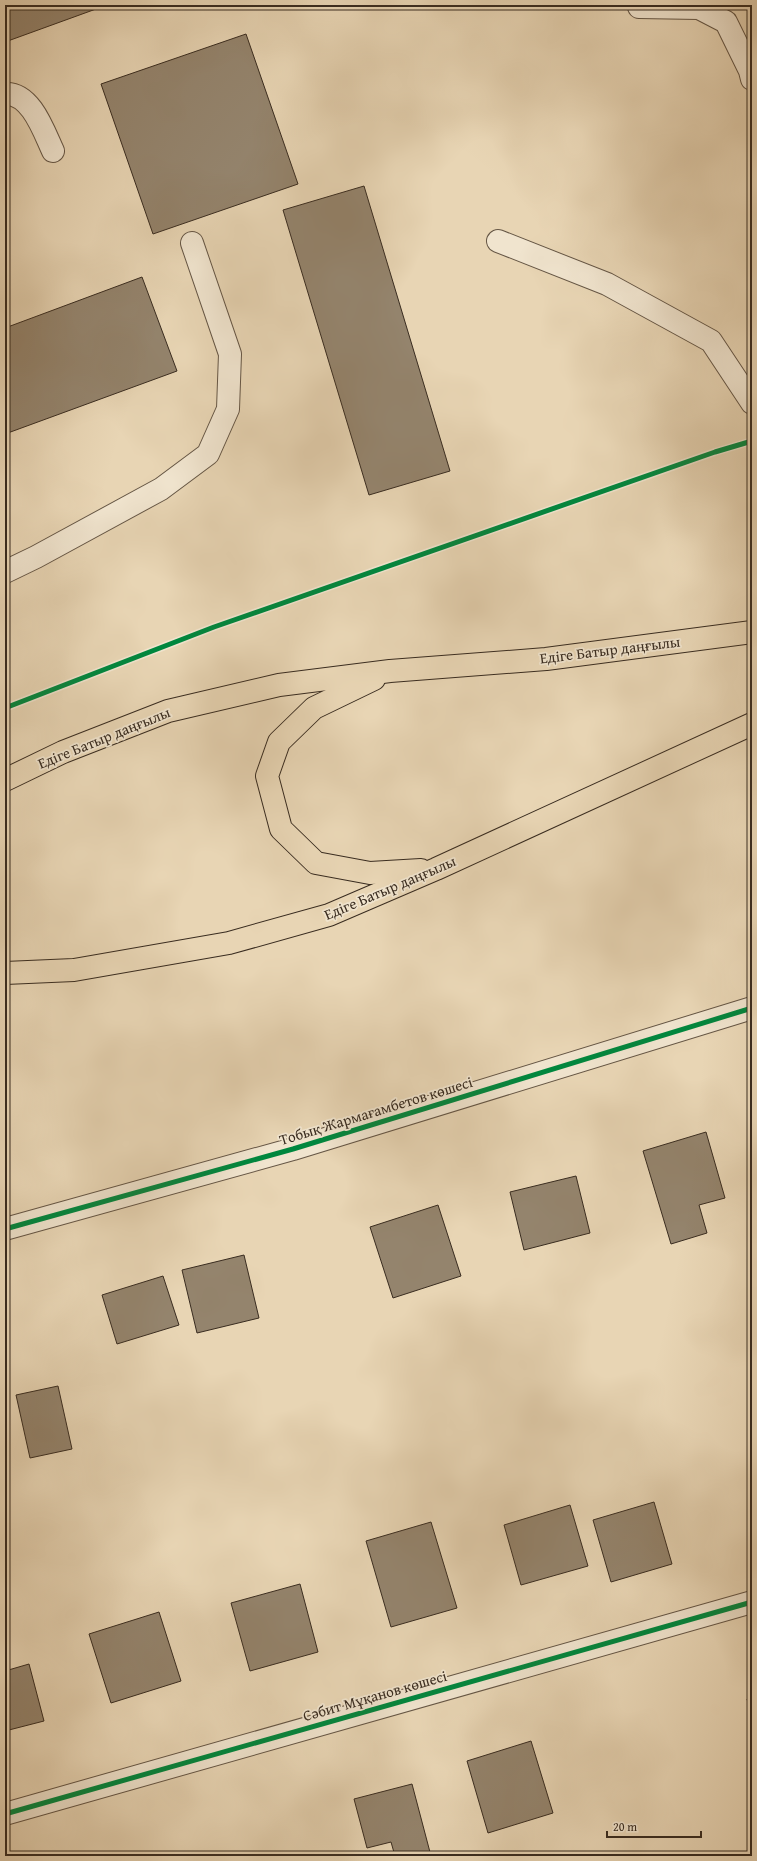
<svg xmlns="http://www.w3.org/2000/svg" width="757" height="1861" viewBox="0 0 757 1861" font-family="'Gentium Book Plus',serif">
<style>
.building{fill:#94846d;stroke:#392c20}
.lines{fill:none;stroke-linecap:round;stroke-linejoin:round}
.minor-casing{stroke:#655645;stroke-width:24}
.major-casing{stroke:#392c20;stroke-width:24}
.minor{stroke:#f0e4ce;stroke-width:22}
.major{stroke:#e8d5b4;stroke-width:22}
.cycleway-casing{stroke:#f0e4ce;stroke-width:8}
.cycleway{stroke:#00873e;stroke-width:5}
.labels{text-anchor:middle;stroke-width:3.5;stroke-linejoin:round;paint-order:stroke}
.street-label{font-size:15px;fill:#392c20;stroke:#f0e4ce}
</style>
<rect width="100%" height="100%" fill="#e8d5b4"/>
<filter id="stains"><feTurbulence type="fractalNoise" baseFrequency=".005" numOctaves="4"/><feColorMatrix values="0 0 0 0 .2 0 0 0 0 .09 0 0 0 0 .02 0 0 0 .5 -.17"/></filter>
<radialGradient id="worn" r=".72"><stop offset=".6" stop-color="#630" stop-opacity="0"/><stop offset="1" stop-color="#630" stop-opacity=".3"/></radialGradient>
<g class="building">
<path d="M5 5H107L5 42Z"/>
<path d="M246 34 298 184 153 234 101 84Z"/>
<path d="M364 186 450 471 369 495 283 210Z"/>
<path d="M142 277 177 371 5 434V328Z"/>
<path d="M706 1132 725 1198 699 1205 707 1233 671 1244 643 1151Z"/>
<path d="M576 1176 590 1233 524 1250 510 1192Z"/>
<path d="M438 1205 461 1276 393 1298 370 1227Z"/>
<path d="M244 1255 259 1318 197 1333 182 1270Z"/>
<path d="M163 1276 179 1325 117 1344 102 1295Z"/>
<path d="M58 1386 72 1449 30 1458 16 1395Z"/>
<path d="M654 1502 672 1564 611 1582 593 1520Z"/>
<path d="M570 1505 588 1566 521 1585 504 1525Z"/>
<path d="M431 1522 457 1608 391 1627 366 1541Z"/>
<path d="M300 1584 318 1652 250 1671 231 1603Z"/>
<path d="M159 1612 181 1681 111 1703 89 1634Z"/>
<path d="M29 1664 44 1721 5 1731V1671Z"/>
<path d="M752 1697V1717L747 1699Z"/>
<path d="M531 1741 553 1813 488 1833 467 1761Z"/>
<path d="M412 1784 431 1856H395L391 1842 367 1848 354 1799Z"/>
</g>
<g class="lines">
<g class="minor-casing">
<g id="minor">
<path d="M639 7 699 8 726 22 750 71 752 79"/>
<path d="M5 94C31 92 44 132 53 151"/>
<path d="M498 241 607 284 711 341 752 403"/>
<path d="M5 572 36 557 161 489 208 454 228 409 230 354 192 243"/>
<path d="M5 1229 293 1149 752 1008"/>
<path d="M5 1814 752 1602"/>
</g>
</g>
<g class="major-casing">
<g id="major">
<path d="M374 679 314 708 279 742 267 776 281 829 316 863 370 873 421 870"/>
<path d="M5 780 63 752 168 711 279 685 390 671 546 659 752 632"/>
<path d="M5 973 74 970 229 943 329 915 436 869 752 724"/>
</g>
</g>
<use href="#minor" class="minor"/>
<use href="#major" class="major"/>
<g class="cycleway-casing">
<g id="cycleway">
<path d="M5 708 214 627 715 452 752 441"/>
<path d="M5 1229 293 1149 752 1008"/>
<path d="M5 1814 752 1602"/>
</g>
</g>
<use href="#cycleway" class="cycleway"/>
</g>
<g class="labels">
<g class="street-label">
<text transform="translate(610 650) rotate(-7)" y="5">Едіге Батыр даңғылы</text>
<text transform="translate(104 738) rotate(-22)" y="5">Едіге Батыр даңғылы</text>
<text transform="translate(390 888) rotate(-23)" y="5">Едіге Батыр даңғылы</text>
<text transform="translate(376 1111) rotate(-17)" y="5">Тобық Жармағамбетов көшесі</text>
<text transform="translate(375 1696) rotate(-16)" y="5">Сәбит Мұқанов көшесі</text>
</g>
</g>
<rect width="757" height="1861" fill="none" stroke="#e8d5b4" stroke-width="20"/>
<rect x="6" y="6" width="745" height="1849" fill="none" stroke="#392c20" stroke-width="2"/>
<rect x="10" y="10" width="737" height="1841" fill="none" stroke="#392c20"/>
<path d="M607 1831v6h94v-6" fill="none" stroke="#392c20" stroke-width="2"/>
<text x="613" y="1831" font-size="12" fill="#392c20" stroke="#f0e4ce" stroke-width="3" paint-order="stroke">20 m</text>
<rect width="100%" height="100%" filter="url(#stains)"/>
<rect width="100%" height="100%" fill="url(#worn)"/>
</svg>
